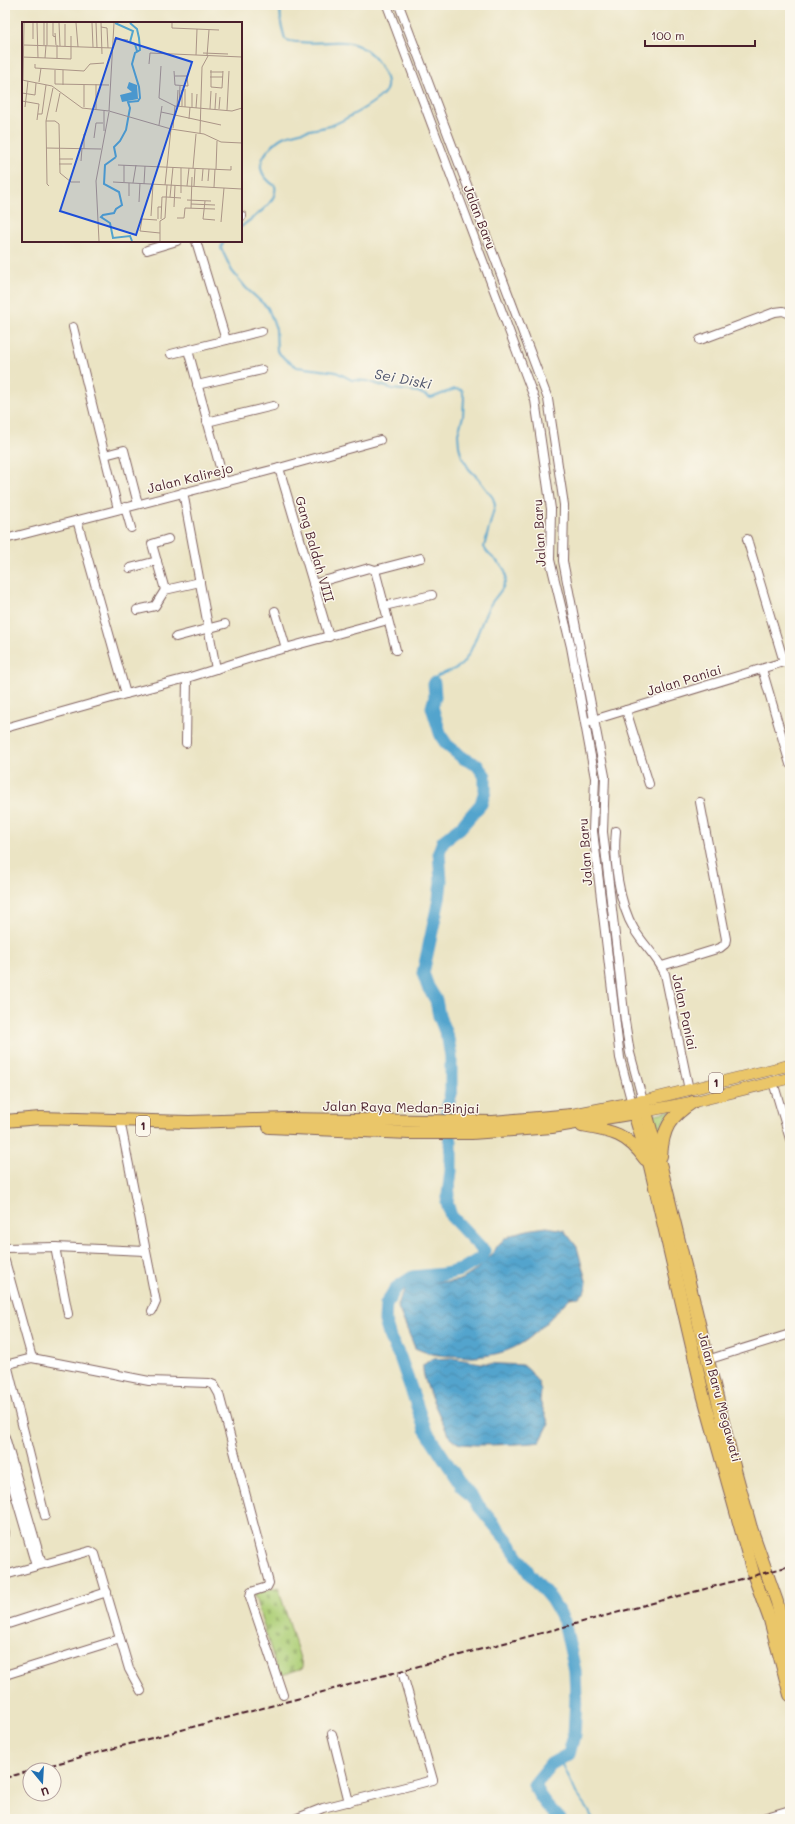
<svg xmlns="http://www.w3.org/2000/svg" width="795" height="1824" viewBox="0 0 795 1824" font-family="Mali,sans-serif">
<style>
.cemetery{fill:url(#cemetery-stones);stroke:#7c7751}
.park{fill:url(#park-crowns);stroke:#7c7751}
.water{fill:url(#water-waves);stroke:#4e627c}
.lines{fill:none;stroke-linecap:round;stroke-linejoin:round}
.stream{stroke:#53a4cd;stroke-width:2}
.river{stroke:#53a4cd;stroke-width:13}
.minor-casing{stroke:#826461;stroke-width:10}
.major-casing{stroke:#826461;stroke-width:12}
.highway-casing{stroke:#826461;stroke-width:14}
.minor{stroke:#fff;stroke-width:8}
.major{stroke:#eac669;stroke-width:11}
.highway{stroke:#eac669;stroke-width:12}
.rail{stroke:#4a1f2b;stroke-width:2;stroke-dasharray:6 3;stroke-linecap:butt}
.labels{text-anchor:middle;stroke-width:3;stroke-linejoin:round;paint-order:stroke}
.shield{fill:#fbf7ec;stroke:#7f6065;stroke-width:1}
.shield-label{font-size:12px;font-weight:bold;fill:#4a1f2b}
.street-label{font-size:13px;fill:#4a1f2b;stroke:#fbf7ec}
.water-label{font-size:14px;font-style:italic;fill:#4e546c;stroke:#fbf7ec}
.inset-river{fill:none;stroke:#53a4cd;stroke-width:2}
.inset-road{fill:none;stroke:#ab9587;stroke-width:1}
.view{fill:#1d4ed8;fill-opacity:0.15;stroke:#1d4ed8;stroke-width:2}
.inset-edge{fill:none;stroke:#4a1f2b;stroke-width:2}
</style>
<defs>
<pattern id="cemetery-stones" width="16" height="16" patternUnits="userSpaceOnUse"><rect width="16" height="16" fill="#adcf77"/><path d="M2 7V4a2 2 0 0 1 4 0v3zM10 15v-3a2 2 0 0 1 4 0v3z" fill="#96b167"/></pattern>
<pattern id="park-crowns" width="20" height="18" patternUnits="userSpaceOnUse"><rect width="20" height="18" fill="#adcf77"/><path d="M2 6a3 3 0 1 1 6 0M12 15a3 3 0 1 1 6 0" fill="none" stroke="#96b167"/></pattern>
<pattern id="water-waves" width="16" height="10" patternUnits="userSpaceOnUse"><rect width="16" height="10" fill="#53a4cd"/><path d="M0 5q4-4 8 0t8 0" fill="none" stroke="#4785a7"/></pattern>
</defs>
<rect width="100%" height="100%" fill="#fbf7ec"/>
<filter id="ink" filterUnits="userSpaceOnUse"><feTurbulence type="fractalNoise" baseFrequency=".025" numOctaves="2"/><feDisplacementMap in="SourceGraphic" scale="8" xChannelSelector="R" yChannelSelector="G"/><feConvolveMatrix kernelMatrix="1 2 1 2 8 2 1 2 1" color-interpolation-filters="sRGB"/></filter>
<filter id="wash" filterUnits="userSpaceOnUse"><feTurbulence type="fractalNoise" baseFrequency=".012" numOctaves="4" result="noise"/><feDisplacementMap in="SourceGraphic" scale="16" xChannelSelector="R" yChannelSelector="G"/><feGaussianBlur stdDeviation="0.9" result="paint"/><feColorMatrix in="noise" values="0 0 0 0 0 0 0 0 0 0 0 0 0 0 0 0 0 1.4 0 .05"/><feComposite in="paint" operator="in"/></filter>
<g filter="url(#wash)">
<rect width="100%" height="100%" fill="#ebe4c4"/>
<path class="cemetery" d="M278 1587 303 1668 279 1676 254 1594Z"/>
<path class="park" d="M672 1110 661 1125 658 1137 651 1115Z"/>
<g class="water">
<path d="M547 1227 564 1230 577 1247 587 1284 584 1293 579 1297 570 1298C537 1330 526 1353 475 1357 469 1358 463 1356 457 1356 441 1356 430 1355 415 1348L397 1305C401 1298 405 1286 412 1282 424 1277 447 1287 464 1278 473 1273 485 1263 492 1254 495 1250 497 1245 501 1242 513 1231 532 1229 547 1227Z"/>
<path d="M452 1358 481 1363 523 1365 530 1371 539 1384 541 1391 540 1401 549 1424 540 1442C530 1444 466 1447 458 1443 454 1441 451 1438 448 1435 442 1419 421 1381 423 1365L432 1359Z"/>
</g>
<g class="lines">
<g class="stream">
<path d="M241 227C251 218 279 203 275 186 259 175 256 164 269 149 273 144 277 140 283 137 298 131 314 130 330 126 341 122 382 100 386 90 388 86 387 81 386 78 383 69 379 62 372 55 348 33 328 46 300 42 294 42 290 42 285 39L281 24 280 5"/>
<path d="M224 241 221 248 232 271 246 288 268 308 276 329 277 351 285 359 297 367 336 372 352 380 367 381 393 389 418 392 431 398 455 389 462 390 464 398 463 416 458 434 459 446 462 457 469 469 477 477 493 498 495 505 484 547C488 558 505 563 506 575 507 585 498 594 492 602 480 619 475 651 461 665 454 671 444 672 436 677L434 683"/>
<path d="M561 1760 576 1793 587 1808 593 1819"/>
</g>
<path class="river" d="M434 683 435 697 432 707 441 736 447 745 463 758 477 765 485 776V791L481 804 460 828 443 841 439 852 441 882 439 899 423 973 428 987 436 1000 439 1016 448 1039 451 1056V1090L446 1117 451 1142V1171L447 1203 451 1216 484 1251 481 1258 461 1270 445 1274 413 1277 396 1288 386 1304 385 1321 390 1338 400 1357 425 1429 462 1486 507 1540 529 1573 551 1599 564 1621 575 1671 576 1698 574 1735 569 1754 551 1764 534 1785C540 1799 549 1808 560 1819"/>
</g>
</g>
<g filter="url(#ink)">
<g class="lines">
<g class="minor-casing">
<g id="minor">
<path d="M387 5 535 400 551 509 550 560 571 647 595 778 593 831 620 1058 632 1104"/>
<path d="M399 5 548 399 564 505 563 561 605 776 603 832 625 1021 630 1053 643 1101"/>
<path d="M241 216H242"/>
<path d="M196 241 226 340"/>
<path d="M147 250 177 241"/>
<path d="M73 327 118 509"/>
<path d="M700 340 775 312 783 311 790 314"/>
<path d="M188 350 224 482"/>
<path d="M171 354 262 331"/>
<path d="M197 385 262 370"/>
<path d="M207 422 273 406"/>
<path d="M105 455 124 450 138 504"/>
<path d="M279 468 329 637"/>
<path d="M183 492 216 669"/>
<path d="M125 507 131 528"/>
<path d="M77 520 126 694"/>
<path d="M5 539 279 468 380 440"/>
<path d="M747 539 784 662"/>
<path d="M130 568 157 561"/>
<path d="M375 570 396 650"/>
<path d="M313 584 369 568 375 570 421 558"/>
<path d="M165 590 152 544 168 539"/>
<path d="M384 606 432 595"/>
<path d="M137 610 155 606 165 590 200 582"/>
<path d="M275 611 286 648"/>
<path d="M176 637 225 624"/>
<path d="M5 654V653"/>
<path d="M762 669 790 764"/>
<path d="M626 710 649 784"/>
<path d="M590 721 790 660"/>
<path d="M5 728 126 694 187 678 260 655 388 620"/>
<path d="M186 743 187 678"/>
<path d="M616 831C613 859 619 904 634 929 643 945 658 957 665 974L689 1090"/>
<path d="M662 966 720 948 725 944 726 939 700 802"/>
<path d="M773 1082 790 1139"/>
<path d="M121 1125 156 1302 152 1311"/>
<path d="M55 1247 68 1314"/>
<path d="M5 1248 55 1247 145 1251"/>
<path d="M5 1261 32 1358"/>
<path d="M707 1360 790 1334"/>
<path d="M7 1364 45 1516"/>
<path d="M5 1365 32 1358 149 1381 209 1383 214 1385 219 1394 269 1583 267 1587 251 1592 250 1597 283 1695"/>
<path d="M5 1437 42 1564"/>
<path d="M5 1460 36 1566"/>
<path d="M5 1532V1533"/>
<path d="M5 1575 87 1552 90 1551 95 1554 129 1669 141 1691"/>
<path d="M5 1625 107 1592"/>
<path d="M5 1675 120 1639"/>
<path d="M332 1734 349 1802"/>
<path d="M295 1819 323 1808 433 1780 403 1675"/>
<path d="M760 1819 790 1810"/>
</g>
</g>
<g class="major-casing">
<g id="major">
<path d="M643 1101 790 1065"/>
<path d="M646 1111 693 1102 790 1078"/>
</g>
</g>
<g class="highway-casing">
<g id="highway">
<path d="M632 1106 650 1166 703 1394 754 1576 770 1620 790 1695"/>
<path d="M5 1121 40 1118 189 1122 287 1119 493 1122 572 1115 643 1101 661 1167 732 1459 751 1528 777 1602 790 1657"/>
<path d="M582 1126C611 1131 627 1133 645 1159"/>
<path d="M269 1127 409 1133H472L552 1127 646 1111"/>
<path d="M661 1156C663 1128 669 1118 693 1102"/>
</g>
</g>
<use href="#minor" class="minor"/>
<use href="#major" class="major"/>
<use href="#highway" class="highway"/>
<g class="rail">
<path d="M33 1770 790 1566"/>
<path d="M5 1778 30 1771"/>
</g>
</g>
</g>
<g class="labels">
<g class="shield">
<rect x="709" y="1073" width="14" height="20" rx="3"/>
<rect x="136" y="1116" width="14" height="20" rx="3"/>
</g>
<g class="shield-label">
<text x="716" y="1087">1</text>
<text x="143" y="1130">1</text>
</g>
<g class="street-label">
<text transform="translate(480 217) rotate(69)" y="5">Jalan Baru</text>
<text transform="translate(190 478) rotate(-14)" y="5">Jalan Kalirejo</text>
<text transform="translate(539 533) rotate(-93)" y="5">Jalan Baru</text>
<text transform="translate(315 549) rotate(74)" y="5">Gang Baldah VIII</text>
<text transform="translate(684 680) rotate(-17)" y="5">Jalan Paniai</text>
<text transform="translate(585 852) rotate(-94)" y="5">Jalan Baru</text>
<text transform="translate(685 1012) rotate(78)" y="5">Jalan Paniai</text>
<text transform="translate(401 1107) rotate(1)" y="5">Jalan Raya Medan-Binjai</text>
<text transform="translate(720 1397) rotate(75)" y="5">Jalan Baru Megawati</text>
</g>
<g class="water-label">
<text transform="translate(403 379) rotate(11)" y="5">Sei Diski</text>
</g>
</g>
<g transform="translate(22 22)">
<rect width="220" height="220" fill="#ebe4c4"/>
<path d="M107 60 115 63 116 77 100 80 98 73 110 70 105 66Z" fill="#53a4cd"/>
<path class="inset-river" d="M93 1 111 9 108 20 113 22 115 29M94 135 83 143 82 162 97 170 100 183 94 187 92 191 81 193 79 195 88 201 91 216 108 214 110 219M94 135 92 125 98 119 104 108 108 86 106 80 116 79 118 76 117 65 110 42 113 31 118 28 117 16 115 7 108 1"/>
<path class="inset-road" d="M11 1V17M15 1 16 36M25 1V23M31 1V14L34 15M37 1 38 24M54 1 56 25M70 1 71 25M74 1 75 26M79 1 80 32M92 1 87 89 149 107 182 112 199 120 220 121M150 1V6L197 8M43 2V24M79 5 85 6 86 26M33 11 34 23M92 17 106 18M2 23 90 26M22 23V1M35 23V36M181 31 206 32M174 33 175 7M185 34 187 8M0 35 49 37V14M23 36 24 23M13 42V46L62 49 68 42 82 41M127 42 128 31 220 35M139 44 137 76 153 84 210 89 220 86M189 48V65L200 66 201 49M152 49 153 63 166 64 165 54H153M188 50H201M188 55H201M0 58 30 64 60 86 87 89M1 58 2 1M17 60 19 46M33 62 87 63M33 62V48M41 63V48M62 63V85M0 71 13 73 14 61M0 79 17 82 15 98M155 84 156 68M157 84 158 64M160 84V68M3 85 6 59M163 85V67M170 85V71M174 86 175 72M74 87V62M188 87 189 69M193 87 194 71M197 87 198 75M205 88 207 49M82 89V109M34 90 38 71M139 90 199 103M16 92H20L24 63M167 97 168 85M24 99H33L37 102 38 151 49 160H58M137 103 140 84M151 106 153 84M178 111 180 45 186 34M72 116 74 101H81M24 126 79 127M62 126V112M37 137H51M59 139 60 126M37 142H50M96 143 209 148V144M171 146 174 112M194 147 195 119M180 159 181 147M186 159 187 147M91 160 220 167M102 160V143M111 161 114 143M122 162 123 144M143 163 149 107M27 164 25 162 24 99 31 66M165 164 167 146M172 164 173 147M192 165 193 147M159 171V146M107 174V161M144 175 159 176M148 175 151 145M165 178 189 179M183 179 181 197 193 198M117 180 118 161M169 182 193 183M152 185 153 163M169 186 170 155M129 194 131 162M155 196H162L163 186 193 187M136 197V185H140M139 197 140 175H144M135 198 120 197 118 209 138 211M199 200 202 166M77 219 74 159 87 90M138 219V199L143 196 145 163"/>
<path class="view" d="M94 16 170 40 114 213 38 189Z"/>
<rect width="220" height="220" class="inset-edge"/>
</g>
<rect width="795" height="1824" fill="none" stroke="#fbf7ec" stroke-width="20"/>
<g transform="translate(42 1782) rotate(162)"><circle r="19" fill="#fbf7ec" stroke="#b4a19f"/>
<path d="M0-3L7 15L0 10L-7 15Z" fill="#1f6fb2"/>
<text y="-6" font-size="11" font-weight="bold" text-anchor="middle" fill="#4a1f2b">U</text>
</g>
<path d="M645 40v6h110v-6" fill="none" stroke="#4a1f2b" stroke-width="2"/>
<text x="651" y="40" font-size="12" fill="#4a1f2b" stroke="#fbf7ec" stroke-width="3" paint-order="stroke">100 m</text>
</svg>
